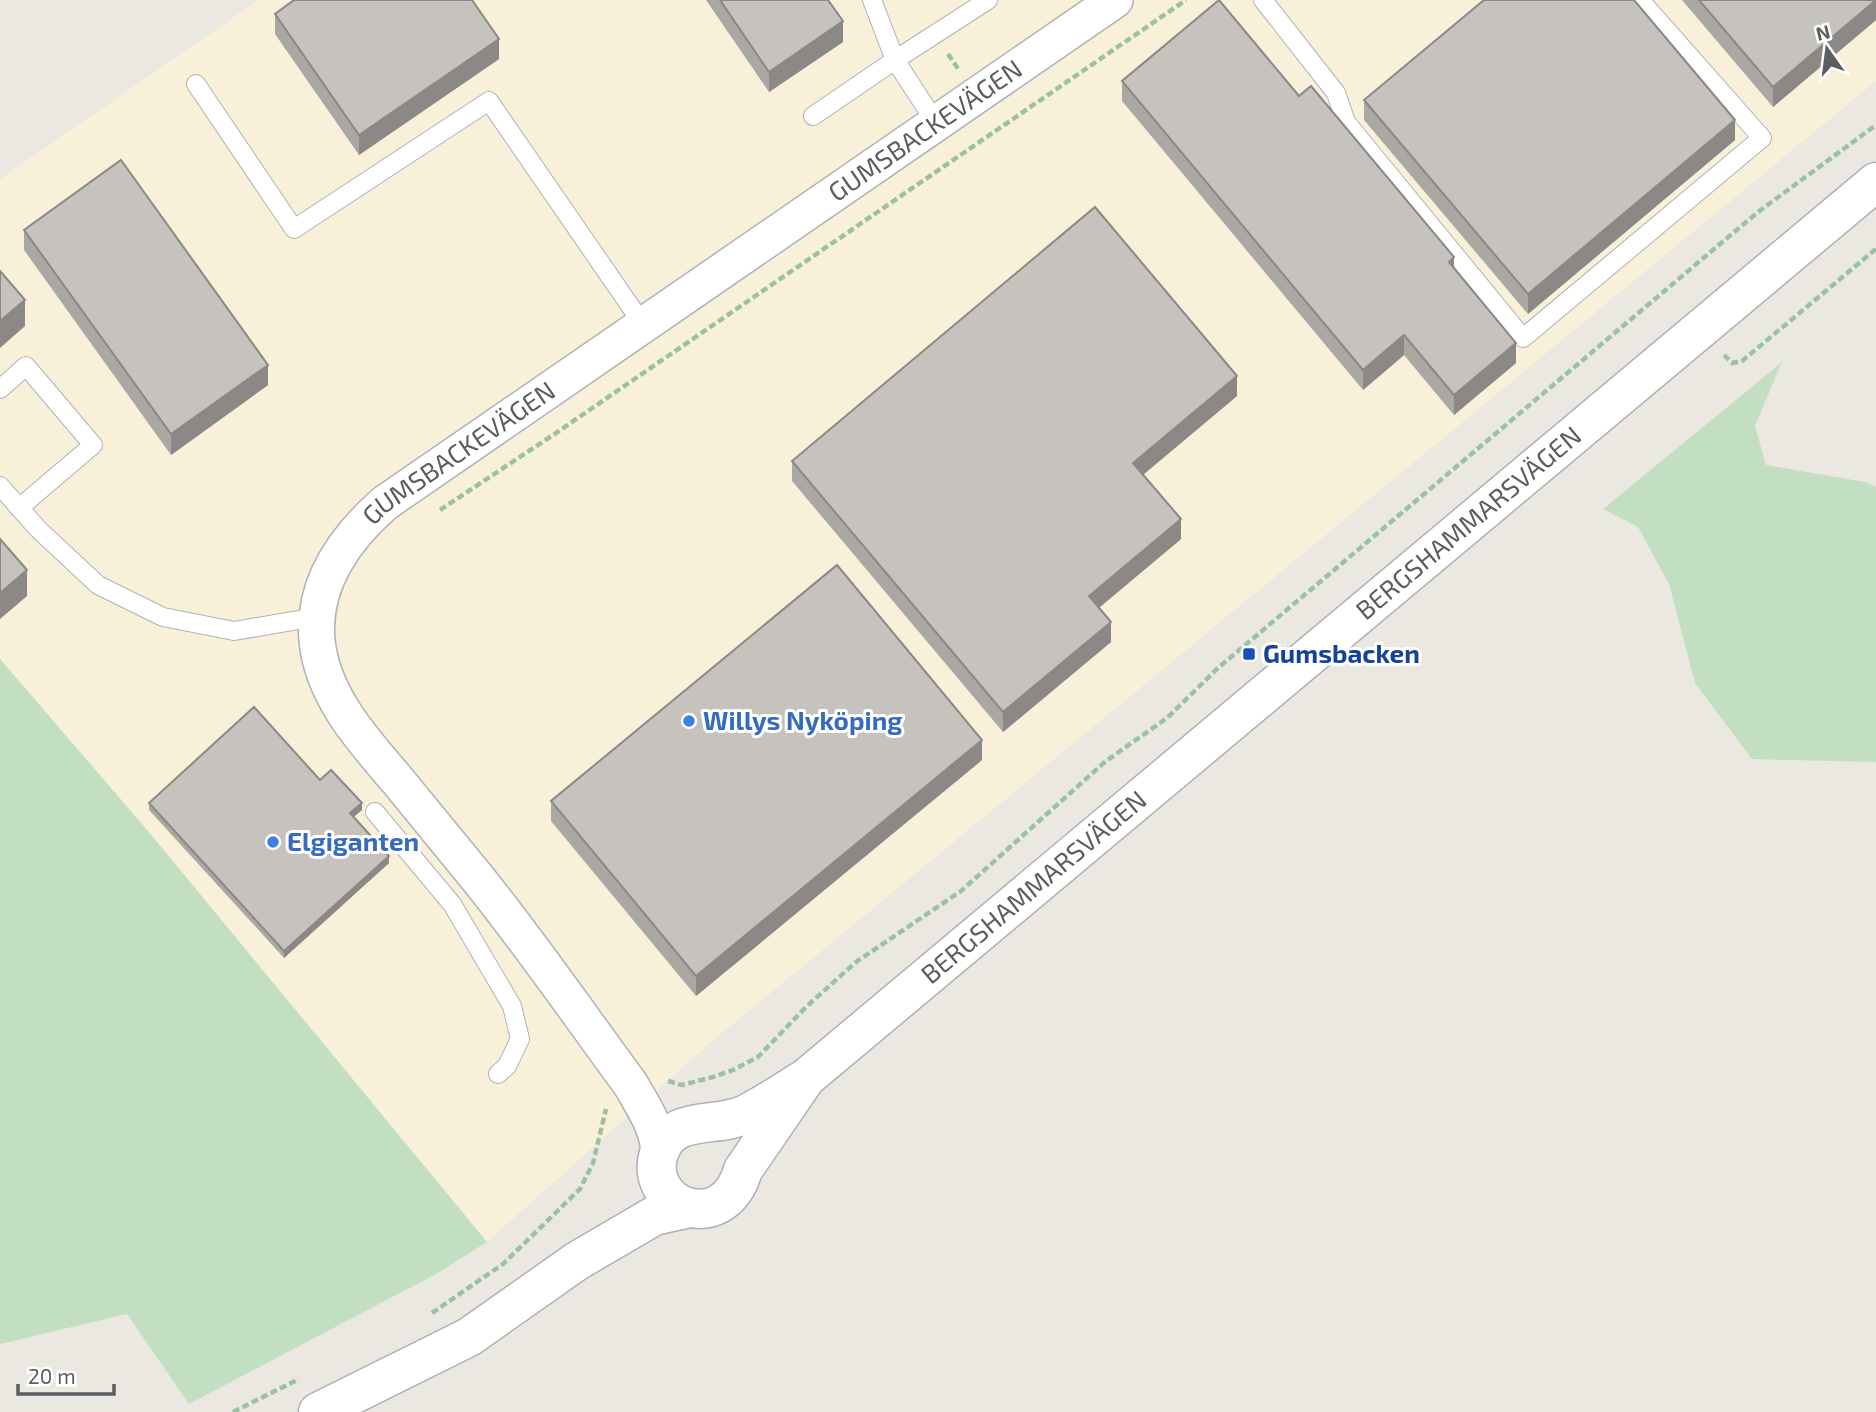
<svg xmlns="http://www.w3.org/2000/svg" width="1876" height="1412" viewBox="0 0 1876 1412" font-family="'Exo 2',sans-serif">
<style>
.commercial{fill:#f9f0d9}
.green{fill:#c2e0c1}
.lines{fill:none;stroke-linecap:round;stroke-linejoin:round}
.service-casing{stroke:#afb2b6;stroke-width:20}
.minor-casing{stroke:#afb2b6;stroke-width:38}
.secondary-casing{stroke:#aeb1b5;stroke-width:41}
.path{stroke:#9bc0a3;stroke-width:4.5;stroke-dasharray:7 3.5;stroke-linecap:butt}
.service{stroke:#fff;stroke-width:18}
.minor{stroke:#fff;stroke-width:35}
.secondary{stroke:#fff;stroke-width:38}
.wall{fill:#aaa8a3}
.shaded-wall{fill:#8b8885}
.building{fill:#c6c3be;stroke:#8b8885;stroke-width:2}
.transit-dot{fill:#1a4fb4;stroke:#fff;stroke-width:2.5}
.shop-dot{fill:#3f7fe0;stroke:#fff;stroke-width:2.5}
.labels{text-anchor:middle;stroke-width:6;stroke-linejoin:round;paint-order:stroke}
.street-label{font-size:26px;fill:#5a5d61;stroke:#fff}
.transit-label{font-size:26px;font-weight:bold;fill:#164399;stroke:#fff;text-anchor:start}
.shop-label{font-size:26px;font-weight:bold;fill:#366cbe;stroke:#fff;text-anchor:start}
</style>
<rect width="100%" height="100%" fill="#ebe8e2"/>
<path class="commercial" d="M259 0H1876V81L710 1043 487 1242 148 831 0 659V179Z"/>
<g class="green">
<path d="M1782 362 1755 426 1766 465 1865 482 1876 487V762L1752 759 1695 683 1669 584 1638 527 1603 509Z"/>
<path d="M0 659 148 831 487 1242 436 1274 189 1404 127 1314 0 1344Z"/>
</g>
<g class="lines">
<g class="service-casing">
<g id="service">
<path d="M1263 0 1336 93 1346 122 1523 338 1762 138 1640 0"/>
<path d="M196 84 294 229 489 101 644 326"/>
<path d="M813 116 895 60 872 0"/>
<path d="M936 123 895 60 988 0"/>
<path d="M0 389 26 366 93 445 19 508"/>
<path d="M0 486 38 529 98 585 163 617 234 631 316 617"/>
<path d="M375 812 452 904 512 1006 520 1039 507 1066 498 1074"/>
</g>
</g>
<g class="minor-casing">
<g id="minor">
<path id="s1" d="M659 1152C657 1126 644 1108 631 1085 581 1017 532 946 479 880 452 847 425 814 398 781 363 740 322 696 317 640 312 584 345 538 385 503L1115 0"/>
</g>
</g>
<g class="secondary-casing">
<g id="secondary">
<path id="s2" d="M806 1078 743 1170C723 1239 642 1205 659 1153 672 1113 716 1129 746 1114 766 1104 786 1090 806 1078L1876 182"/>
<path d="M318 1412 469 1337 577 1261 654 1216 690 1208"/>
</g>
</g>
<g class="path">
<path d="M948 54 959 70"/>
<path d="M1724 355 1732 363 1742 361 1876 249"/>
<path d="M440 510 556 433 1186 0"/>
<path d="M668 1081 682 1085 713 1077 733 1070 758 1057 806 1007 856 962 961 891 1106 761 1167 718 1218 668 1758 212 1876 125"/>
<path d="M432 1313 503 1264 580 1189 593 1163 606 1109"/>
<path d="M233 1412 299 1379"/>
</g>
<use href="#service" class="service"/>
<use href="#minor" class="minor"/>
<use href="#secondary" class="secondary"/>
</g>
<g class="wall">
<path d="M706 0H828L843 42 769 92Z"/>
<path d="M1682 0H1876V20L1773 107Z"/>
<path d="M275 14 499 59 359 155 275 34Z"/>
<path d="M1122 81 1299 96 1454 268 1516 363 1454 415 1404 355 1363 390 1122 101Z"/>
<path d="M1364 100 1735 140 1528 314 1364 120Z"/>
<path d="M24 230 268 385 171 455 24 250Z"/>
<path d="M1237 396 1143 475 1181 539 1099 608 1111 642 1003 732 792 481V461Z"/>
<path d="M982 760 696 996 551 821V801Z"/>
<path d="M320 780 362 810 353 817 389 863 284 958 149 810V803Z"/>
</g>
<g class="shaded-wall">
<path d="M1876 0V20L1773 107V87Z"/>
<path d="M843 21V42L769 92V72Z"/>
<path d="M499 39V59L359 155V135Z"/>
<path d="M1735 120V140L1528 314V294Z"/>
<path d="M1454 257V277L1449 262Z"/>
<path d="M25 300V326L0 348V321Z"/>
<path d="M1404 335V355L1363 390V370Z"/>
<path d="M1516 343V363L1454 415V395Z"/>
<path d="M268 365V385L171 455V434Z"/>
<path d="M1237 376V396L1133 483V463Z"/>
<path d="M1181 519V539L1089 616V596Z"/>
<path d="M27 570V596L0 619V593Z"/>
<path d="M1111 622V642L1003 732V712Z"/>
<path d="M982 740V760L696 996V976Z"/>
<path d="M362 803V810L350 820V813Z"/>
<path d="M389 856V863L284 958V951Z"/>
</g>
<g class="building">
<path d="M294 0H472L499 39 359 135 275 14Z"/>
<path d="M720 0H828L843 21 769 72Z"/>
<path d="M1219 0 1299 96 1311 86 1454 257 1449 262 1516 343 1454 395 1404 335 1363 370 1122 81Z"/>
<path d="M1484 0H1634L1735 120 1528 294 1364 100Z"/>
<path d="M1699 0H1876L1773 87Z"/>
<path d="M121 160 268 365 171 434 24 230Z"/>
<path d="M1095 207 1237 376 1133 463 1181 519 1089 596 1111 622 1003 712 792 461Z"/>
<path d="M0 271 25 300 0 321Z"/>
<path d="M0 539 27 570 0 593Z"/>
<path d="M837 565 982 740 696 976 551 801Z"/>
<path d="M254 707 320 780 331 770 362 803 350 813 389 856 284 951 149 803Z"/>
</g>
<rect class="transit-dot" x="1242" y="647" width="14" height="14" rx="3.5"/>
<g class="shop-dot">
<circle cx="689" cy="721" r="7"/>
<circle cx="273" cy="842" r="7"/>
</g>
<g class="labels">
<g class="street-label">
<text dy="9" stroke="none"><textPath href="#s1" startOffset="1437">GUMSBACKEVÄGEN</textPath></text>
<text dy="9" stroke="none"><textPath href="#s1" startOffset="870">GUMSBACKEVÄGEN</textPath></text>
<text dy="9" stroke="none"><textPath href="#s2" startOffset="1290">BERGSHAMMARSVÄGEN</textPath></text>
<text dy="9" stroke="none"><textPath href="#s2" startOffset="723">BERGSHAMMARSVÄGEN</textPath></text>
</g>
<g class="transit-label">
<text x="1263" y="663">Gumsbacken</text>
</g>
<g class="shop-label">
<text x="703" y="730">Willys Nyköping</text>
<text x="287" y="851">Elgiganten</text>
</g>
</g>
<g transform="translate(1827 49) rotate(346)" stroke="#ffffff" stroke-width="5" paint-order="stroke">
<path d="M0-5L12 26L0 18L-12 26Z" fill="#5a5d61"/>
<text y="-10" font-size="19" font-weight="bold" text-anchor="middle" fill="#5a5d61">N</text>
</g>
<path d="M18 1384v10h96v-10" fill="none" stroke="#5a5d61" stroke-width="3.5"/>
<text x="28" y="1384" font-size="21" fill="#5a5d61" stroke="#ffffff" stroke-width="5" paint-order="stroke">20 m</text>
</svg>
